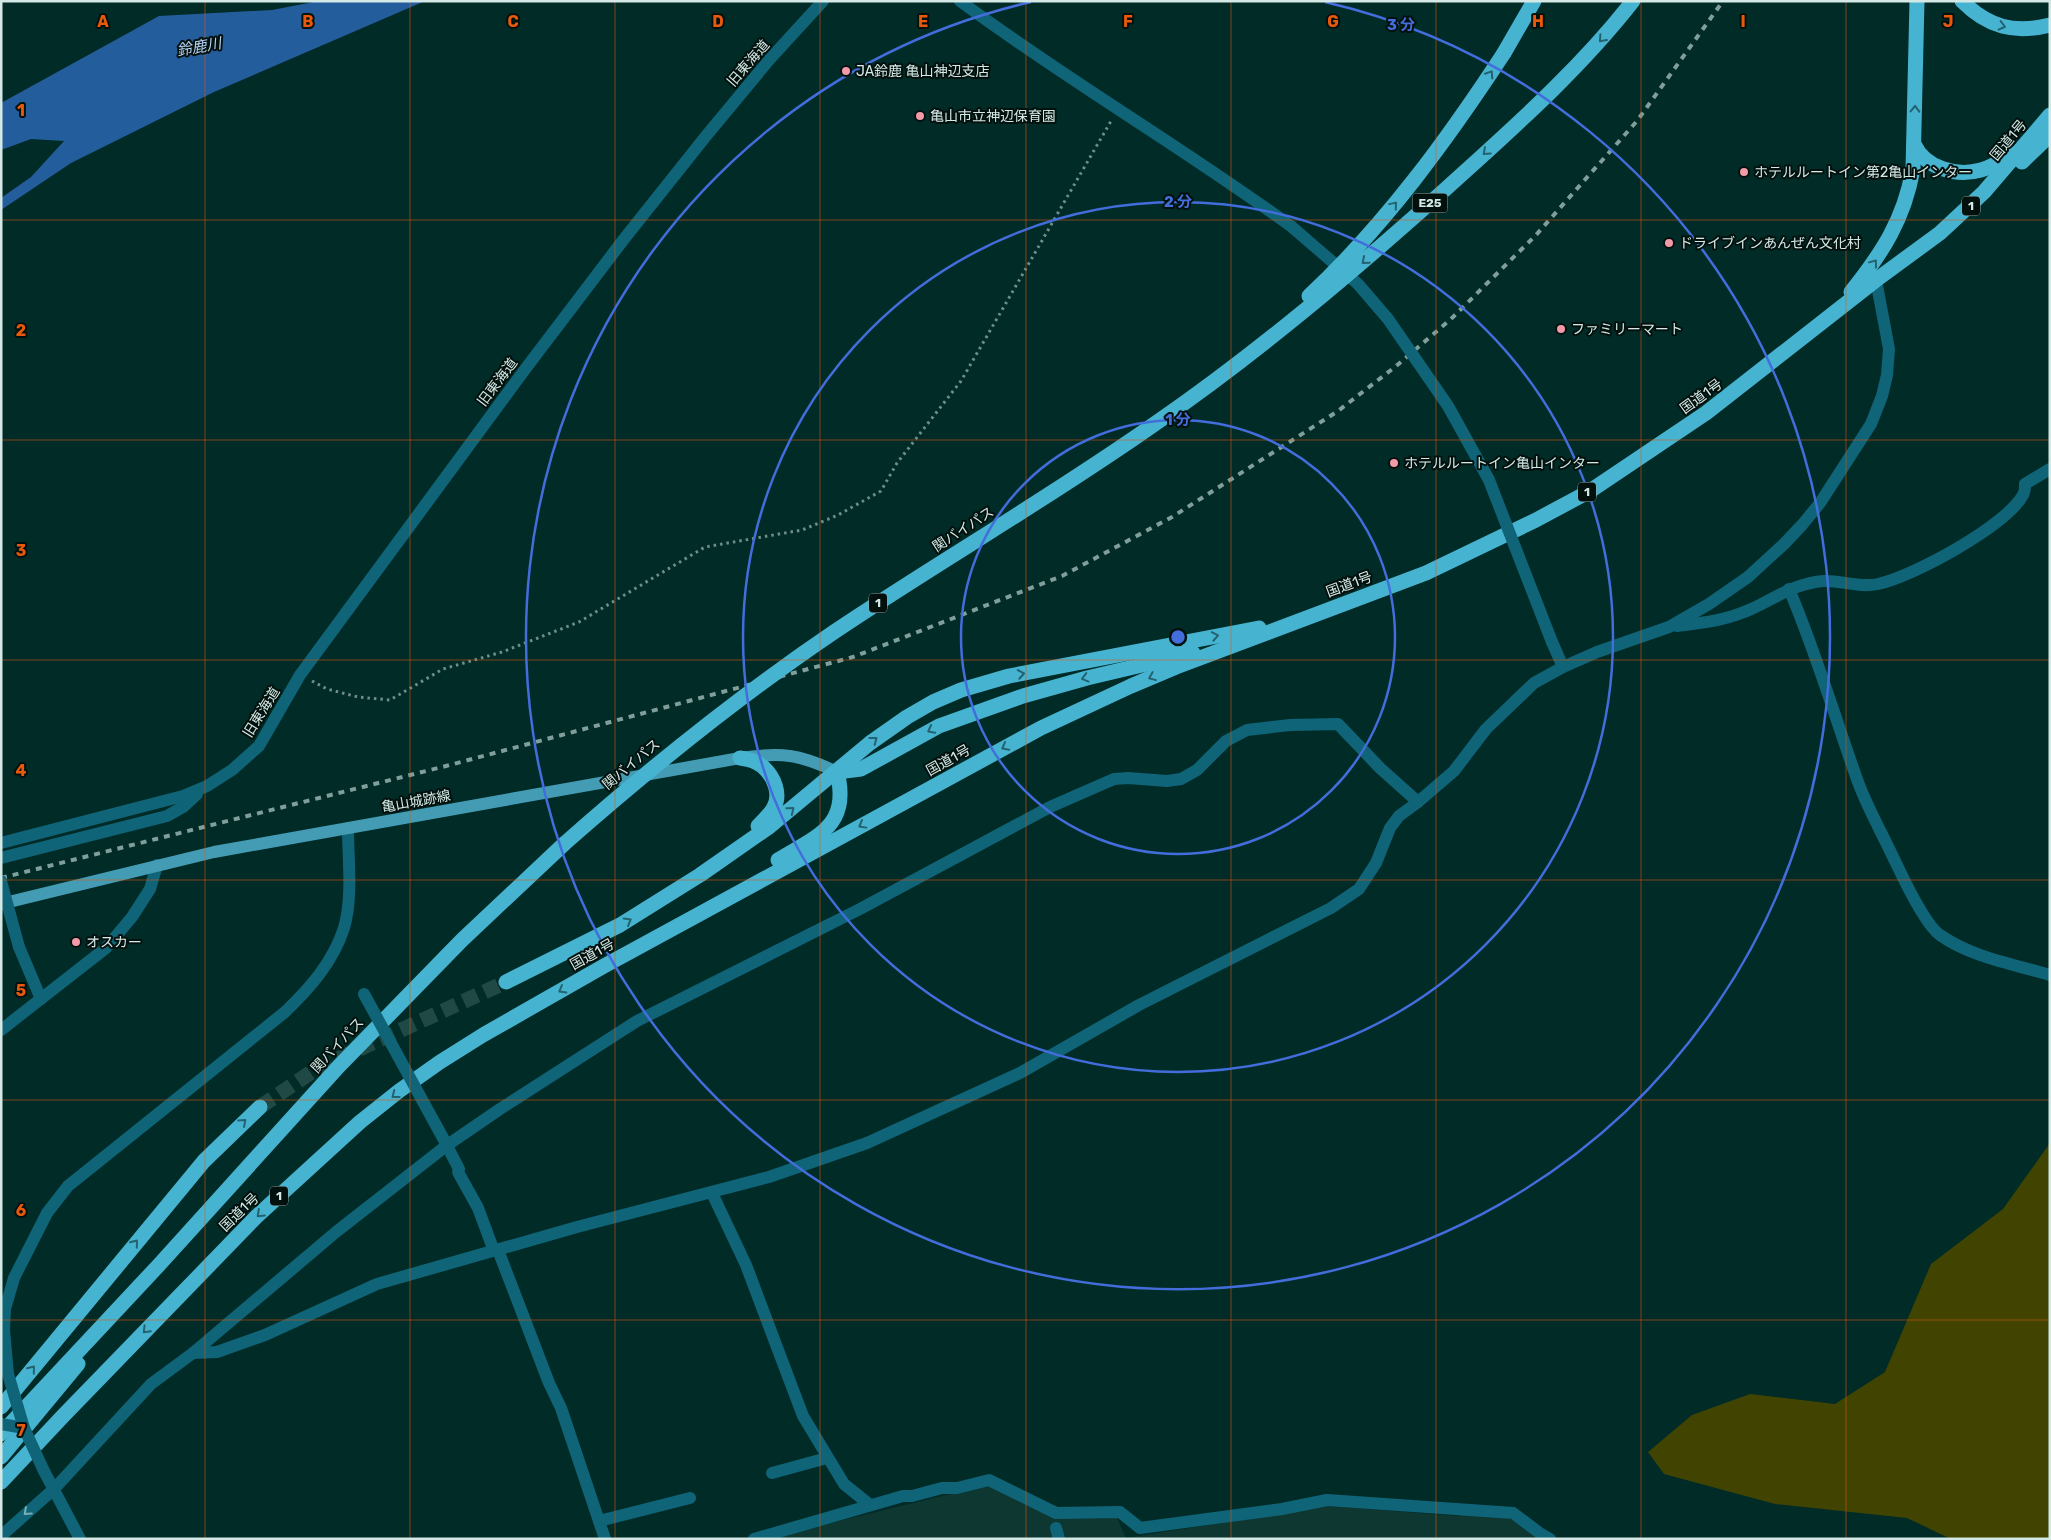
<svg xmlns="http://www.w3.org/2000/svg" width="2051" height="1540" viewBox="0 0 2051 1540" font-family="Rubik,'Noto Sans JP',sans-serif">
<style>
.built{fill:#0e3732}
.green{fill:#404400}
.water{fill:#245d9c}
.lines{fill:none;stroke-linecap:round;stroke-linejoin:round}
.highway-tunnel{stroke:#204844;stroke-width:15;stroke-dasharray:15 8;stroke-linecap:butt}
.path{stroke:#6f8e8a;stroke-width:3;stroke-dasharray:2.5 4;stroke-linecap:butt}
.minor{stroke:#0f6478;stroke-width:12}
.major{stroke:#449cb4;stroke-width:12}
.highway{stroke:#46b4d1;stroke-width:15}
.rail{stroke:#809e9a;stroke-width:4;stroke-dasharray:6 6;stroke-linecap:butt}
.minor-bridge{stroke:#0f6478;stroke-width:12}
.highway-bridge{stroke:#46b4d1;stroke-width:15}
.oneway{stroke:#246270}
.oneway2{stroke:#7badb4}
.grid{fill:none;stroke:#e8590c;stroke-width:1;stroke-opacity:0.55}
.ring{fill:none;stroke:#426ddb;stroke-width:2.5}
.poi-dot{fill:#f39aa9;stroke:#03110e;stroke-width:2}
.labels{text-anchor:middle;stroke-width:4;stroke-linejoin:round;paint-order:stroke}
.shield{fill:#03110e;stroke:#95a8a4;stroke-width:1}
.shield-label{font-size:12px;font-weight:bold;fill:#d4e9e5}
.street-label{font-size:14px;fill:#d4e9e5;stroke:#03110e}
.poi-label{font-size:14px;fill:#d4e9e5;stroke:#03110e;text-anchor:start}
.water-label{font-size:15px;font-style:italic;fill:#b6d3f7;stroke:#03110e}
.grid-label{font-size:16px;text-anchor:middle;font-weight:bold;fill:#e8590c;stroke:#03110e;stroke-width:4;stroke-linejoin:round;paint-order:stroke}
.centre{fill:#426ddb;stroke:#03110e;stroke-width:2.5}
.ring-label{font-size:15px;text-anchor:middle;font-weight:bold;fill:#426ddb;stroke:#03110e;stroke-width:4;stroke-linejoin:round;paint-order:stroke}
</style>
<rect width="100%" height="100%" fill="#002b27"/>
<path class="built" d="M988 1485 1056 1518H1117L1126 1538 1327 1506 1458 1516 1464 1513 1511 1519 1539 1539H773L806 1529Z"/>
<path class="green" d="M2050 1143V1539H1951L1907 1518 1775 1504 1664 1474 1648 1452 1692 1415 1750 1394 1835 1404 1885 1372 1931 1264 2003 1209Z"/>
<path class="water" d="M319 1H425L214 92 71 163 1 210V198L31 177 64 141 31 139 1 150V103L159 16 272 10Z"/>
<g class="lines">
<path class="highway-tunnel" d="M260 1107 316 1069 506 982"/>
<path class="path" d="M312 681 327 689 358 697 390 700 443 669 502 652 579 622 705 547 802 530 838 515 881 491 897 463 961 381 1111 121"/>
<g class="minor">
<path d="M960 1C1068 81 1184 148 1292 227"/>
<path d="M1789 589C1816 652 1835 718 1858 782 1868 809 1883 835 1895 861 1903 878 1925 925 1940 935 1971 957 2013 964 2050 975"/>
<path d="M1677 626C1700 623 1722 621 1744 612 1764 605 1781 591 1803 585 1810 583 1818 581 1825 581 1844 581 1860 588 1878 584 1912 577 2006 526 2023 495 2025 492 2025 488 2025 484L2050 469"/>
<path d="M1552 642 1563 667"/>
<path d="M1 843 183 796 207 786 232 770 259 746 300 675 526 368 624 239 706 136 769 60 823 1"/>
<path d="M1 858 167 816 183 807 197 794"/>
<path d="M19 947 41 999"/>
<path d="M1 1030 106 948 132 917 150 889 157 865"/>
<path d="M444 1140 459 1169 458 1172 478 1208 494 1251"/>
<path d="M712 1193 746 1265 803 1416 844 1484 870 1505"/>
<path d="M498 1250 549 1383 561 1408 605 1539"/>
<path d="M193 1353 217 1352 265 1335 377 1284 577 1227 769 1177 867 1143 1020 1073 1139 1005 1331 908 1359 889 1376 863 1390 828 1399 816 1418 802 1454 771 1486 729 1534 683 1563 667 1597 652 1669 627 1709 604 1748 577 1784 544 1802 525 1820 503 1871 424 1882 396 1887 375 1889 349 1876 280"/>
<path d="M8 1374 4 1330 5 1309 14 1278 47 1213 68 1186 285 1012C310 988 333 962 344 928 353 897 348 860 348 828"/>
<path d="M44 1471 80 1539"/>
<path d="M772 1473 827 1458"/>
<path d="M599 1521 690 1498"/>
<path d="M1056 1528 1059 1539"/>
<path d="M1 1536 54 1489 151 1384 193 1353 336 1232 446 1146 500 1109 637 1021 860 909 1050 807 1114 779 1128 778 1167 781 1181 779 1197 770 1226 741 1247 730 1290 725 1338 724 1380 768 1418 802"/>
<path d="M754 1539 903 1496H912L942 1488H957L989 1480 1056 1513 1120 1512 1140 1528 1282 1509 1327 1500 1513 1513 1541 1534 1550 1539"/>
</g>
<path class="major" d="M1 904 214 852 740 758C782 752 799 754 837 772"/>
<g class="highway">
<path d="M1962 1C1988 27 2014 34 2050 25"/>
<path d="M1504 53 1534 1"/>
<path d="M1914 144C1925 168 1956 177 1981 170 1992 167 2002 160 2012 154"/>
<path d="M2022 162 2050 135"/>
<path d="M1851 292C1882 253 1904 220 1913 169L1917 1"/>
<path d="M740 758C748 759 756 761 762 766 774 776 782 795 773 809 769 815 763 821 758 826"/>
<path d="M837 772 861 769 939 726 1023 696 1087 678 1193 653"/>
<path d="M778 860C817 836 851 826 837 772"/>
<path d="M506 982 620 925 700 875 769 827 870 743 907 717 933 702 961 690 1009 676 1259 628"/>
<path d="M1 1407 204 1161 260 1107"/>
<path d="M1 1434 158 1266 339 1066 462 940 564 844"/>
<path d="M1 1457 78 1364"/>
<path d="M1 1482 63 1416 256 1217 360 1122 399 1091 440 1062 483 1035 604 966 1041 728 1131 686 1176 667 1426 573 1536 520 1590 491 1706 413 1876 280 1940 233 1984 192 2050 115"/>
</g>
<path class="rail" d="M1 878 446 766 853 657 1062 576 1172 517 1338 411 1395 367 1451 319 1536 235 1637 121 1723 1"/>
<g class="minor-bridge">
<path d="M1292 227 1358 284 1388 319 1448 406 1489 480 1552 642"/>
<path d="M1 881 19 947"/>
<path d="M364 994 443 1138"/>
<path d="M8 1374 24 1428 44 1471"/>
<path d="M1 1424 24 1428"/>
</g>
<g class="highway-bridge">
<path d="M1309 296C1385 225 1447 140 1504 53"/>
<path d="M564 844C650 768 738 697 834 632 940 561 1051 497 1156 423 1260 351 1355 270 1449 186 1514 127 1579 70 1633 1"/>
</g>
</g>
<defs><path id="oneway-chevron" d="M-2-3.5L2.5 0L-2 3.5" fill="none" stroke-width="1.6" stroke-linecap="round" stroke-linejoin="round" transform="scale(1.25)"/></defs>
<g class="oneway">
<use href="#oneway-chevron" transform="translate(2002 26) rotate(14)"/>
<use href="#oneway-chevron" transform="translate(1602 39) rotate(132)"/>
<use href="#oneway-chevron" transform="translate(1490 74) rotate(-57)"/>
<use href="#oneway-chevron" transform="translate(1915 109) rotate(-89)"/>
<use href="#oneway-chevron" transform="translate(1486 152) rotate(138)"/>
<use href="#oneway-chevron" transform="translate(1394 205) rotate(-50)"/>
<use href="#oneway-chevron" transform="translate(1365 261) rotate(139)"/>
<use href="#oneway-chevron" transform="translate(1874 263) rotate(-53)"/>
<use href="#oneway-chevron" transform="translate(1215 636) rotate(-11)"/>
<use href="#oneway-chevron" transform="translate(1021 674) rotate(-10)"/>
<use href="#oneway-chevron" transform="translate(1152 677) rotate(158)"/>
<use href="#oneway-chevron" transform="translate(1085 678) rotate(165)"/>
<use href="#oneway-chevron" transform="translate(931 730) rotate(152)"/>
<use href="#oneway-chevron" transform="translate(874 740) rotate(-37)"/>
<use href="#oneway-chevron" transform="translate(1005 747) rotate(152)"/>
<use href="#oneway-chevron" transform="translate(791 810) rotate(-39)"/>
<use href="#oneway-chevron" transform="translate(862 825) rotate(151)"/>
<use href="#oneway-chevron" transform="translate(628 921) rotate(-30)"/>
<use href="#oneway-chevron" transform="translate(562 990) rotate(150)"/>
<use href="#oneway-chevron" transform="translate(395 1095) rotate(142)"/>
<use href="#oneway-chevron" transform="translate(243 1122) rotate(-42)"/>
<use href="#oneway-chevron" transform="translate(260 1214) rotate(137)"/>
<use href="#oneway-chevron" transform="translate(135 1243) rotate(-51)"/>
<use href="#oneway-chevron" transform="translate(146 1330) rotate(134)"/>
<use href="#oneway-chevron" transform="translate(32 1369) rotate(-51)"/>
</g>
<use class="oneway2" href="#oneway-chevron" transform="translate(27 1512) rotate(138)"/>
<path class="grid" d="M205 1V1539M410 1V1539M615 1V1539M820 1V1539M1026 1V1539M1231 1V1539M1436 1V1539M1641 1V1539M1846 1V1539M1 220H2050M1 440H2050M1 660H2050M1 880H2050M1 1100H2050M1 1320H2050"/>
<g class="ring">
<circle cx="1178" cy="637" r="217"/>
<circle cx="1178" cy="637" r="435"/>
<path d="M1325 2A652 652 0 1 1 1031 2"/>
</g>
<g class="poi-dot">
<circle cx="846" cy="71" r="5"/>
<circle cx="920" cy="116" r="5"/>
<circle cx="1744" cy="172" r="5"/>
<circle cx="1669" cy="243" r="5"/>
<circle cx="1561" cy="329" r="5"/>
<circle cx="1394" cy="463" r="5"/>
<circle cx="76" cy="942" r="5"/>
</g>
<g class="labels">
<g class="shield">
<rect x="1412.5" y="193.5" width="35" height="19" rx="4"/>
<rect x="1962" y="196.5" width="18" height="19" rx="4"/>
<rect x="1578" y="482.5" width="18" height="19" rx="4"/>
<rect x="869" y="593.5" width="18" height="19" rx="4"/>
<rect x="270" y="1186.5" width="18" height="19" rx="4"/>
</g>
<g class="shield-label">
<text x="1430" y="207">E25</text>
<text x="1971" y="210">1</text>
<text x="1587" y="496">1</text>
<text x="878" y="607">1</text>
<text x="279" y="1200">1</text>
</g>
<g class="street-label">
<text transform="translate(748 63) rotate(-49)" y="5">旧東海道</text>
<text transform="translate(2008 140) rotate(-50)" y="5">国道1号</text>
<text transform="translate(497 382) rotate(-53)" y="5">旧東海道</text>
<text transform="translate(1701 396) rotate(-36)" y="5">国道1号</text>
<text transform="translate(963 529) rotate(-33)" y="5">関バイパス</text>
<text transform="translate(1349 584) rotate(-20)" y="5">国道1号</text>
<text transform="translate(261 712) rotate(-58)" y="5">旧東海道</text>
<text transform="translate(948 760) rotate(-29)" y="5">国道1号</text>
<text transform="translate(631 764) rotate(-40)" y="5">関バイパス</text>
<text transform="translate(416 801) rotate(-10)" y="5">亀山城跡線</text>
<text transform="translate(592 954) rotate(-29)" y="5">国道1号</text>
<text transform="translate(337 1045) rotate(-47)" y="5">関バイパス</text>
<text transform="translate(239 1212) rotate(-44)" y="5">国道1号</text>
</g>
<g class="poi-label">
<text x="856" y="76">JA鈴鹿 亀山神辺支店</text>
<text x="930" y="121">亀山市立神辺保育園</text>
<text x="1754" y="177">ホテルルートイン第2亀山インター</text>
<text x="1679" y="248">ドライブインあんぜん文化村</text>
<text x="1571" y="334">ファミリーマート</text>
<text x="1404" y="468">ホテルルートイン亀山インター</text>
<text x="86" y="947">オスカー</text>
</g>
<g class="water-label">
<text transform="translate(199 47) rotate(-10)" y="5">鈴鹿川</text>
</g>
</g>
<g class="grid-label">
<text x="103" y="27">A</text>
<text x="308" y="27">B</text>
<text x="513" y="27">C</text>
<text x="718" y="27">D</text>
<text x="923" y="27">E</text>
<text x="1128" y="27">F</text>
<text x="1333" y="27">G</text>
<text x="1538" y="27">H</text>
<text x="1743" y="27">I</text>
<text x="1948" y="27">J</text>
<text x="21" y="116">1</text>
<text x="21" y="336">2</text>
<text x="21" y="556">3</text>
<text x="21" y="776">4</text>
<text x="21" y="996">5</text>
<text x="21" y="1216">6</text>
<text x="21" y="1436">7</text>
</g>
<circle cx="1178" cy="637" r="8" class="centre"/>
<g class="ring-label">
<text x="1401" y="30">3 分</text>
<text x="1178" y="207">2 分</text>
<text x="1178" y="425">1 分</text>
</g>
<rect width="2051" height="1540" fill="none" stroke="#d4e9e5" stroke-width="5"/>
</svg>
